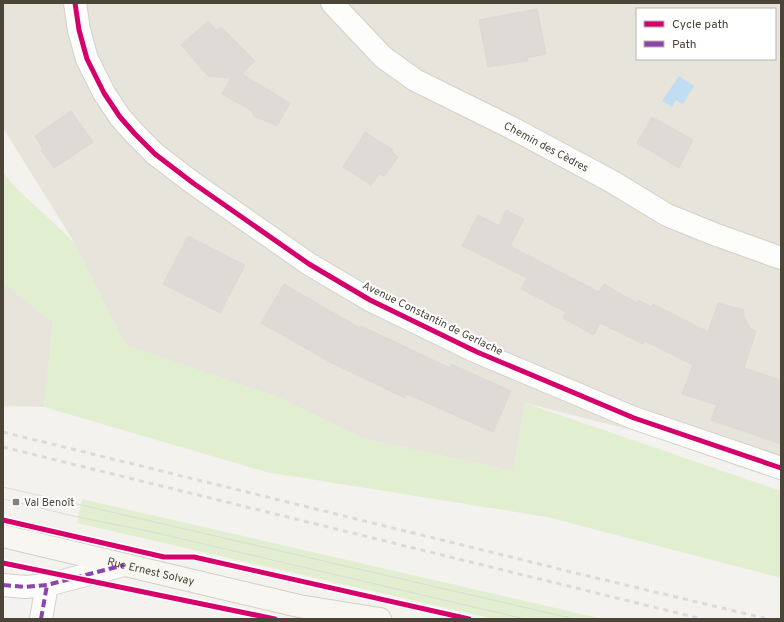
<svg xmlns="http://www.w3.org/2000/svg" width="784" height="622" viewBox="0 0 784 622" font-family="Overpass,sans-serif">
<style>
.residential{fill:#e7e4dc;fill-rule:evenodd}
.green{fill:#e1eecf}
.water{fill:#c0ddf1}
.building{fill:#dedbd6;stroke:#dcd9d4}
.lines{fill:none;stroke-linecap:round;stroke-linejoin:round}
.street-casing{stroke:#d2d0cb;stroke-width:24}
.secondary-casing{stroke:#d3cfc5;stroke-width:24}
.street{stroke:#fdfdfc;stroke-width:22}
.secondary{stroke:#f7f6f1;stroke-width:22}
.tram{stroke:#dbdbda;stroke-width:1}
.rail{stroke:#dbdbda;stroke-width:3;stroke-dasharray:5 5;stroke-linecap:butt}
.quiet{stroke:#8e44ad;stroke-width:4;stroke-dasharray:8 4;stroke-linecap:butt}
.cycleway-casing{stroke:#fff;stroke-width:8}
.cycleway{stroke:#d6006c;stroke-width:5}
.poi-dot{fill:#868178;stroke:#fff;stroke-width:1.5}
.labels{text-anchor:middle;stroke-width:4;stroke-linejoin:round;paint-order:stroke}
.street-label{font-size:11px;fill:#4b4439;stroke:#fff}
.poi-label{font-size:11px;fill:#4b4439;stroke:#fff;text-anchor:start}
</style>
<rect width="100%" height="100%" fill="#f4f2ee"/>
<g class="residential">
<path d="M3 3H781V468L525 403 513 471 364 439 275 396 125 345 74 242 3 128ZM637 9H775V59H637Z"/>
<path d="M3 283 53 322 44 407 3 406Z"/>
</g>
<g class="green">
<path d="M3 172 13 185 74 242 126 345 275 396 364 439 513 471 525 403 781 491V578L547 517 266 472 44 407 53 322 3 283Z"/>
<path d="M82 499 603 619H494L77 523Z"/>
</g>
<path class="water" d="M679 76 694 86 683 104 676 100 672 107 662 101Z"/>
<g class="building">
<path d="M537 9 546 54 527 58 528 61 488 67 479 20Z"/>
<path d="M208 21 216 30 221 27 255 61 242 74 290 103 277 126 254 116 252 111 222 94 231 78 208 76 181 45Z"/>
<path d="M71 111 93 142 54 168 41 150 43 149 35 136Z"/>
<path d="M652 117 693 140 679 168 637 143Z"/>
<path d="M365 132 393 150 391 151 398 157 384 176 379 174 371 185 343 167Z"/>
<path d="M506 210 524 219 510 246 599 292 604 284 637 303 638 300 652 307 653 304 708 332 718 303 744 310V316L750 328 756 331 744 368 781 380V444L711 420 717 405 682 394 693 365 645 341 643 344 600 323 594 335 563 318 566 312 521 289 527 278 462 246 478 215 499 226Z"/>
<path d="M188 236 245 265 220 313 163 284Z"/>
<path d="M284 284 360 328 361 326 450 368 451 364 511 391 493 432 407 394 405 398 332 363 261 323Z"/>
</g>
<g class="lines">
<g class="street-casing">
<g id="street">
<path d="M75 3 79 30 87 59 104 93 120 117 135 134 155 154 193 183 309 264 370 300 477 352 634 418 781 468"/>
<path id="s1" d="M332 3 383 57 415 80 512 128 611 181 667 215 714 234 781 258"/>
<path d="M3 585 25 587 47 585 124 565"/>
<path d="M41 619 47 585"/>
</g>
</g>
<g class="secondary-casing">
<g id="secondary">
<path id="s2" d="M3 536 299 606 380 619"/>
</g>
</g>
<use href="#street" class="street"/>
<use href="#secondary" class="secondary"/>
<g class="tram">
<path d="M3 487 575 619"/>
<path d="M3 499 78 517 148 531 525 619"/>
</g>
<g class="rail">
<path d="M3 432 584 575 768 619"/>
<path d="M3 447 702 619"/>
</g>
<g class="quiet">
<path d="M3 585 25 587 47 585 124 565"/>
<path d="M41 619 47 585"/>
</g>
<g class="cycleway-casing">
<g id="cycleway">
<path d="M75 3 79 30 87 59 104 93 120 117 135 134 155 154 193 183 309 264 370 300 477 352 634 418 781 468"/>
<path d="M3 520 164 557H194L469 619"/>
<path d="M3 563 275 619"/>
</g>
</g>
<use href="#cycleway" class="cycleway"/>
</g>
<rect class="poi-dot" x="12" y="498" width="8" height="8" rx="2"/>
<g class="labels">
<g class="street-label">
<text dy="4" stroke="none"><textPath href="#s1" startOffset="261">Chemin des Cèdres</textPath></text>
<text transform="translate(433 318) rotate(26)" y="4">Avenue Constantin de Gerlache</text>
<text dy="4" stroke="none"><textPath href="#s2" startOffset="152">Rue Ernest Solvay</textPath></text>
</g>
<g class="poi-label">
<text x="24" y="506">Val Benoît</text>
</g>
</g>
<rect width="784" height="622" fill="none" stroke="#4b4439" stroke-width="8"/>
<rect x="636" y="8" width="140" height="52" fill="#ffffff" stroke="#b7b4b0"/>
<rect x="644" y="21" width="20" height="6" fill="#d6006c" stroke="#b7b4b0"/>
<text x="672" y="28" font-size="12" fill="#4b4439">Cycle path</text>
<rect x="644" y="41" width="20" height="6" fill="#8e44ad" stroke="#b7b4b0"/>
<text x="672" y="48" font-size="12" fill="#4b4439">Path</text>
</svg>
